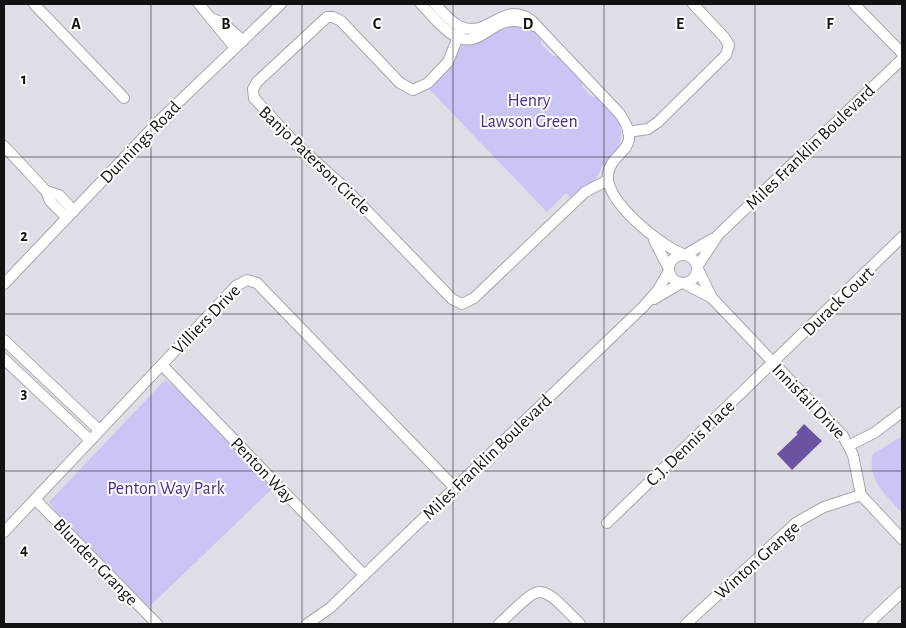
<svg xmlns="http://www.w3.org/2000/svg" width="906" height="628" viewBox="0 0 906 628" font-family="'Alegreya Sans',sans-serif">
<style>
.green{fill:#cbc5f6}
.building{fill:#6a54a2}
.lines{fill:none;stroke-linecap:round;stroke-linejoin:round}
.minor-casing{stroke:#a7a6af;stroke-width:12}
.minor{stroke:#fff;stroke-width:10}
.grid{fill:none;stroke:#121215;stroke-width:1;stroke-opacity:0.55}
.labels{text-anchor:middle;stroke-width:4;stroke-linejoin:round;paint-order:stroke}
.park-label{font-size:18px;fill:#492d8e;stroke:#fff}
.street-label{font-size:18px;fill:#121215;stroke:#fff}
.grid-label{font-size:16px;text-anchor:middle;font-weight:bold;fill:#121215;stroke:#fff;stroke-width:4;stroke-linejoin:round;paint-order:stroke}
</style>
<rect width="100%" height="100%" fill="#dfdee7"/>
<g class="green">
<path d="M514 23 533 31 541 38V44L553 56H558L582 81V87L592 97H597L619 121 621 132 620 145 602 167 595 181 572 199 566 193 547 212 428 88 451 64 463 43Z"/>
<path d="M165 380 177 389 273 488 148 608 56 512 49 502Z"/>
<path d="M902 436V513C887 496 866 479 873 454Z"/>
</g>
<path class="building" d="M804 424 822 441 792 470 777 454 798 434 796 433Z"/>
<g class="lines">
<g class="minor-casing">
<g id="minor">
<path d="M34 4 124 98"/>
<path d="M199 4 235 48"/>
<path d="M421 4C431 14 442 29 455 36 486 52 492 6 534 26"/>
<path d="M435 4C443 12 451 23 461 27 490 38 502 0 531 20L620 114C645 151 611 150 608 174 605 202 660 245 683 254"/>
<path d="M854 4 902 53"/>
<path d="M213 19 223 23 243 41"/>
<path d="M462 27 448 62 428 83 413 90 400 83 341 21 333 17H327L257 82 253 89 254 98 297 145 344 187 452 299 462 304 474 298 585 192 608 180"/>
<path d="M628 132 648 129 658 122 726 55 729 45 724 37 693 4"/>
<path d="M4 146 46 191 50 201 67 218"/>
<path d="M46 191 59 195 74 211"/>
<path d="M654 240 669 269"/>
<circle cx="683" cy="269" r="14"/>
<path d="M685 255 712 239"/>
<path d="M697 267 718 235 902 59"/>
<path d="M698 269 712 298"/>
<path d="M683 283 712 298 843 436 853 455 861 495 902 539"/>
<path d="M4 284 161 119 281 4"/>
<path d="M654 299 681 283"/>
<path d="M4 340 99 430"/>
<path d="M4 359 90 440"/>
<path d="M162 365 364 575"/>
<path d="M850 445 874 433 902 412"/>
<path d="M35 499 157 624"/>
<path d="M607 523 902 237"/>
<path d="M4 532 236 286 247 280 257 283 455 488"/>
<path d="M307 624 330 608 643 307 658 290 669 271"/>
<path d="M499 624C543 583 537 580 580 624"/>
<path d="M686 624 797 522 824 507 861 495"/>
<path d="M868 624 902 592"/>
</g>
</g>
<use href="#minor" class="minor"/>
</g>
<path class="grid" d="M151 4V624M302 4V624M453 4V624M604 4V624M755 4V624M4 157H902M4 314H902M4 471H902"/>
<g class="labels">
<g class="park-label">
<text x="529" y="106">Henry<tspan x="529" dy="21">Lawson Green</tspan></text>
<text x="166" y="494">Penton Way Park</text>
</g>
<g class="street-label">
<text transform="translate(140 142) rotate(-46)" y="6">Dunnings Road</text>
<text transform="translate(810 147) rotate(-44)" y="6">Miles Franklin Boulevard</text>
<text transform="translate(315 160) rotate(44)" y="6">Banjo Paterson Circle</text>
<text transform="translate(838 301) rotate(-44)" y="6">Durack Court</text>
<text transform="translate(206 319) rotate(-46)" y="6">Villiers Drive</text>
<text transform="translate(809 401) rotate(46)" y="6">Innisfail Drive</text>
<text transform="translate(690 443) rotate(-44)" y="6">C.J. Dennis Place</text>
<text transform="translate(487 457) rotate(-44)" y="6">Miles Franklin Boulevard</text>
<text transform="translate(263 470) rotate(46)" y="6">Penton Way</text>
<text transform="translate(757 560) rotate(-42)" y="6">Winton Grange</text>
<text transform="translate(96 562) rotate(46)" y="6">Blunden Grange</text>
</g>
</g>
<g class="grid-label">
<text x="76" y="29">A</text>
<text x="226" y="29">B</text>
<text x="377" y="29">C</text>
<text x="528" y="29">D</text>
<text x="680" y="29">E</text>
<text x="830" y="29">F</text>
<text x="24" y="84">1</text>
<text x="24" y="241">2</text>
<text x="24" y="398">3</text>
<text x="24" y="555">4</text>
</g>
<rect width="906" height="628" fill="none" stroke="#121215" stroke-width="10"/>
</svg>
